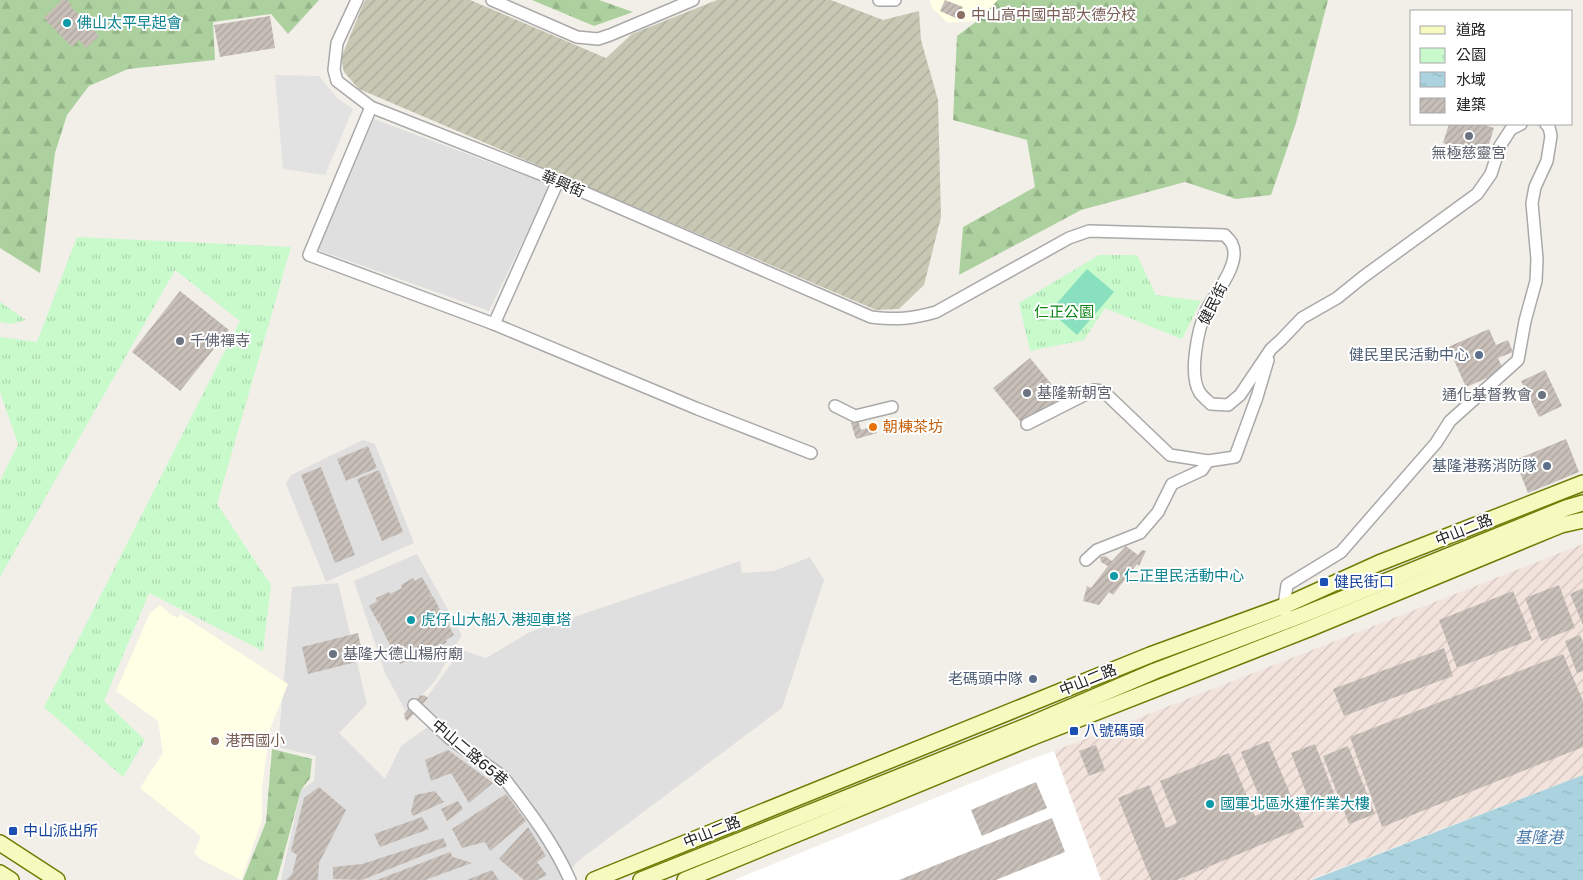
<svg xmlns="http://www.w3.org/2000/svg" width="1583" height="880" viewBox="0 0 1583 880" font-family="'Varela Round','Noto Sans TC',sans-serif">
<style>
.residential{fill:#e0dfdf}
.education{fill:#ffffe5}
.military{fill:url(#military-furrows)}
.construction{fill:url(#construction-furrows)}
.forest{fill:url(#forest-firs)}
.park{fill:url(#park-tufts)}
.pitch{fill:#88e0be}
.parking{fill:#e2e2e2}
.water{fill:url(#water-ripples)}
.pier{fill:#fff}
.building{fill:url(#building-hatch)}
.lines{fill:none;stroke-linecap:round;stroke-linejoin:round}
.street-casing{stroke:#a9a9a9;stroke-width:14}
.secondary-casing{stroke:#707d05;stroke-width:18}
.street{stroke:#fff;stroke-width:11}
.secondary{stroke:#f7fabf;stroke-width:15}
.education-dot{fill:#8d6e63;stroke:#fff;stroke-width:2}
.culture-dot{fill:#0f9aa8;stroke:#fff;stroke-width:2}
.worship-dot{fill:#6b7280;stroke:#fff;stroke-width:2}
.service-dot{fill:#5c6f8a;stroke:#fff;stroke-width:2}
.food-dot{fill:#e8710a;stroke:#fff;stroke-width:2}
.transit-dot{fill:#1a4fb4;stroke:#fff;stroke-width:2}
.labels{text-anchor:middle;stroke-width:4;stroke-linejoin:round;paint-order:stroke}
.education-label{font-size:15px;fill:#785e54;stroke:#fff;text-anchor:start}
.culture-label{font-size:15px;fill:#0d838f;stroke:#fff;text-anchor:start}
.worship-label{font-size:15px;fill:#5b616d;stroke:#fff;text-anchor:start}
.street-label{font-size:15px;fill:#222;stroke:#fff}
.park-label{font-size:15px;fill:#0c8416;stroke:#fff}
.service-label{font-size:15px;fill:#4e5e75;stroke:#fff;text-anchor:end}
.food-label{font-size:15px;fill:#c56008;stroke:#fff;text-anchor:start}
.transit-label{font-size:15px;fill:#164399;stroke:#fff;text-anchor:start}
.water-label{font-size:16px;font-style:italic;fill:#4a7aab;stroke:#fff}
</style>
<defs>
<pattern id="military-furrows" width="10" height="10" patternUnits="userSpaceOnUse" patternTransform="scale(1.25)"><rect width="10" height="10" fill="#f3e3dd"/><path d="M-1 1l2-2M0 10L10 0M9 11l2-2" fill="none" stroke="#d0c2bd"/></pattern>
<pattern id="construction-furrows" width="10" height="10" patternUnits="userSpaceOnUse" patternTransform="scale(1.25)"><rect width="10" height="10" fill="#c7c7b4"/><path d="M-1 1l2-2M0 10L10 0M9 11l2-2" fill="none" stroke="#abab9a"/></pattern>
<pattern id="forest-firs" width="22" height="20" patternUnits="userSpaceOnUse" patternTransform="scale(1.25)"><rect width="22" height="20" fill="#add19e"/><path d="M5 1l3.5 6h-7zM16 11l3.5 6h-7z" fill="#95b388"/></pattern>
<pattern id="park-tufts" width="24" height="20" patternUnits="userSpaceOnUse" patternTransform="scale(1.25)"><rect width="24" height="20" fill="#c8facc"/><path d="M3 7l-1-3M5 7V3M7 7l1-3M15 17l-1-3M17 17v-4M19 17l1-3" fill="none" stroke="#acd6af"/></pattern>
<pattern id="water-ripples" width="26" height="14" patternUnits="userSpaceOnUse" patternTransform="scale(1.25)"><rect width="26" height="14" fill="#aad3df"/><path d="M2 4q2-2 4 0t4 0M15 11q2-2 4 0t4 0" fill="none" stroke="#92b5bf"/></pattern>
<pattern id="building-hatch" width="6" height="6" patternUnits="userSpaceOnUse" patternTransform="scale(1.25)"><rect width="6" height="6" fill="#c7bfb8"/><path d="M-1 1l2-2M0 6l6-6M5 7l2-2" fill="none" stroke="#aba49e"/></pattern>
</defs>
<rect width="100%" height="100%" fill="#f2efe9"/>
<g class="residential">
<path d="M374 119 550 185 489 311 318 250Z"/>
<path d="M363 440 375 444 414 543 326 582 286 484 291 475Z"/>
<path d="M417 554 462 635 435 681 406 712 385 673 354 581Z"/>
<path d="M810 557 824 580 782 708 578 861 562 880H281L301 790 314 781 316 756 278 747 292 587 338 583 367 704 339 733 385 779 401 746 439 719 422 704 461 650 486 658 530 632 740 561 742 573 774 571Z"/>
</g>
<g class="education">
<path d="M930 0H998L977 21 948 23 932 8Z"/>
<path d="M160 605 170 614 178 618 180 614 288 684 270 729 262 788V820L241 880 202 860 194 853 201 836 140 788 163 753 158 721 116 691 150 613Z"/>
</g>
<path class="military" d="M1583 544V775L1309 880H1101L1054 751Z"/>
<path class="construction" d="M365 0H470L606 58 632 34 717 0H831L883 20 919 11 921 40 938 100 941 217 924 285 899 309 876 310 359 89 344 72 341 58Z"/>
<g class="forest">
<path d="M0 0H319L288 34 271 14 213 22 215 60 128 69 89 86 67 115 55 153 40 273 0 248Z"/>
<path d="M532 0H599L633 12 594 26Z"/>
<path d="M998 0H1328L1296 123 1271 195 1236 199 1185 182 1081 210 959 275 963 227 1035 187 1027 140 953 120 957 36 977 21Z"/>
<path d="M272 749 312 759 310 778 301 790 277 880H243L266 822Z"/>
</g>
<g class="park">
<path d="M77 237 291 247 217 504 271 585 263 651 149 593 104 701 145 740 123 777 44 707 240 321 175 270 0 577V481L18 444 0 392V337L37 342Z"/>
<path d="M1099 255H1137L1156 295 1201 301 1182 339 1105 308 1084 340 1030 351 1019 303Z"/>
<path d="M0 302 26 320 11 324 0 322Z"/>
</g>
<path class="pitch" d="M1087 269 1114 292 1077 335 1050 311Z"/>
<path class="parking" d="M275 75 319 76 336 97 353 109 325 175 283 169Z"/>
<path class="water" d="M1583 775V880H1312Z"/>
<path class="pier" d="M1054 751 1101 880H734L1026 761Z"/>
<g class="building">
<path d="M62 0H67L71 4 70 6 99 36 86 48 79 40 72 47 44 18Z"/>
<path d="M945 0 963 7 958 19 940 11Z"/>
<path d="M270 16 275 48 220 57 214 25Z"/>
<path d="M1449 124H1482L1494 128 1485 157 1443 143Z"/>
<path d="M180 291 229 330 180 391 132 352Z"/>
<path d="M1489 329 1496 345 1508 340 1513 352 1498 358 1504 371 1466 387 1448 347Z"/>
<path d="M1030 358 1062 397 1023 425 993 388Z"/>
<path d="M1545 370 1562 406 1539 417 1521 381Z"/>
<path d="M858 420 861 430 876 425 877 433 856 439 851 423Z"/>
<path d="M1566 439 1579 472 1528 493 1515 460Z"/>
<path d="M368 446 377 468 346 481 337 459Z"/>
<path d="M321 467 355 555 335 563 301 475Z"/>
<path d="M379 470 403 532 382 541 357 479Z"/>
<path d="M1126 546 1138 555 1142 550 1146 551 1139 566 1137 564 1113 595 1109 592 1099 605 1083 601 1087 586 1091 588 1108 566 1101 562 1100 557 1105 556 1112 561Z"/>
<path d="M422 577 432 595 429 598 433 596 443 616 440 618 444 617 454 635 446 640 447 642 435 649 433 646 422 653 423 655 410 662 409 660 400 664 390 646 394 644 390 645 380 625 382 622 379 624 369 606 377 601 376 598 389 592 390 594 402 588 401 585 413 578 415 581Z"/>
<path d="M1559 585 1575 628 1541 641 1525 598Z"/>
<path d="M1583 588V625L1570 594Z"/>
<path d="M1513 591 1532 639 1457 668 1439 620Z"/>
<path d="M358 633 364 660 308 674 302 647Z"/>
<path d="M1580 635 1583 642V671L1577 673 1565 641Z"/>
<path d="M1444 648 1453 676 1344 716 1333 689Z"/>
<path d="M1563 654 1583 701V747L1382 827 1350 737Z"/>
<path d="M421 695 422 696 424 695 428 698 407 721 404 717 405 716 404 714Z"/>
<path d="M1268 741 1304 827 1177 880H1151L1118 798 1149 785 1166 828 1177 823 1160 781 1229 753 1255 816 1265 811 1241 752Z"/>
<path d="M1315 744 1336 799 1312 808 1291 753Z"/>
<path d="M1096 745 1105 770 1089 776 1079 751Z"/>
<path d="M1348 746 1375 814 1349 824 1323 756Z"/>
<path d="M448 750 493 783 469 803 451 773 431 781 425 760Z"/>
<path d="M1036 782 1047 808 982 836 971 810Z"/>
<path d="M319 787 346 810 319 863 318 880H286L292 874 297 855 291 851 304 798Z"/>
<path d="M435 791 444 802 413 816 411 812 415 795Z"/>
<path d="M506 794 526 821 490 851 485 842 462 848 452 829Z"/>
<path d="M458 801 463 809 447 821 441 809Z"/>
<path d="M422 817 429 829 380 847 374 834Z"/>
<path d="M1052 818 1065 852 996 880H899Z"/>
<path d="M528 827 546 856 537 862 547 875 537 880H524L499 859Z"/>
<path d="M443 838 447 846 362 880 333 879V867L362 864Z"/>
<path d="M450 852 453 857 472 863 425 880H377Z"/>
<path d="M492 870 499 880H467Z"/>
</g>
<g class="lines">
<g class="street-casing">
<g id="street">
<path d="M357 0 337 43 334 70 337 81 371 107 558 181 871 317C897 320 911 319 936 312L1069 238 1089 231 1225 235C1227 238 1231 241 1232 244 1242 263 1214 295 1206 311 1198 329 1188 375 1200 393 1203 397 1208 401 1211 404L1228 405 1240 395 1271 349 1281 340 1302 318 1337 298 1363 277 1477 194 1491 174 1500 146 1511 129 1521 124"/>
<path d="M492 0 577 37 598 39 610 35 693 0"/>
<path d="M879 0H895"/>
<path d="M371 107 309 255 494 324"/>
<path d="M558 181 494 324 698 409 811 453"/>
<path d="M835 406 855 416 892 407"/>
<path d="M1027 424 1094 390 1103 391 1170 455 1208 461 1235 457 1257 397 1268 360"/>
<path d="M1086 560 1097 550 1140 533 1158 512 1172 484 1202 470 1208 461"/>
<path d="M1285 611 1284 606 1287 585 1341 552 1436 443 1450 421 1518 360 1525 321 1536 281 1537 259 1532 203 1535 187 1547 161 1551 136 1549 127 1546 124"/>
<path d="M414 705 448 737 502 776 507 782C530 812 554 844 570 880"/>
</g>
</g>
<g class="secondary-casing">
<g id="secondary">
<path d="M0 843 57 880"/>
<path d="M0 873 11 880"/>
<path d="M594 880 1150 655 1284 606 1379 563 1583 483"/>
<path d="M641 880 1029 725 1155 671 1305 614 1566 508 1583 503"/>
<path d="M685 880 1033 737 1311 628 1561 525 1583 520"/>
</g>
</g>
<use href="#street" class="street"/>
<use href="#secondary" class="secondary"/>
</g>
<g class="education-dot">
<circle cx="961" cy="15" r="5"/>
<circle cx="215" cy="741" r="5"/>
</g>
<g class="culture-dot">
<circle cx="67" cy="23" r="5"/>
<circle cx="1114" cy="576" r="5"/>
<circle cx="411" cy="620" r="5"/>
<circle cx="1210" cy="804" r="5"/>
</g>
<g class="worship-dot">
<circle cx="1469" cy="136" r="5"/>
<circle cx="180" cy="341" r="5"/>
<circle cx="1027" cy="393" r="5"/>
<circle cx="1542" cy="395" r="5"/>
<circle cx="333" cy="654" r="5"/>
</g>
<g class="service-dot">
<circle cx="1479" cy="355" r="5"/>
<circle cx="1547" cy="466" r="5"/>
<circle cx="1033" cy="679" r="5"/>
</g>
<circle class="food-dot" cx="873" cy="427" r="5"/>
<g class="transit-dot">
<rect x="1319" y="577" width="10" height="10" rx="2.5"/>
<rect x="1069" y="726" width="10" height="10" rx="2.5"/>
<rect x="8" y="826" width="10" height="10" rx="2.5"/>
</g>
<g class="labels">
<g class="education-label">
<text x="971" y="20">中山高中國中部大德分校</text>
<text x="225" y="746">港西國小</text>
</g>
<g class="culture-label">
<text x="77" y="28">佛山太平早起會</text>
<text x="1124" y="581">仁正里民活動中心</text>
<text x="421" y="625">虎仔山大船入港迴車塔</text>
<text x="1220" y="809">國軍北區水運作業大樓</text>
</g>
<g class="worship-label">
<text x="1469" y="158" text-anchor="middle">無極慈靈宮</text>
<text x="190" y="346">千佛禪寺</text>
<text x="1037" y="398">基隆新朝宮</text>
<text x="1532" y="400" text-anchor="end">通化基督教會</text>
<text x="343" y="659">基隆大德山楊府廟</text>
</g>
<g class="street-label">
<text transform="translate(563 184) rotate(23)" y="5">華興街</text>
<text transform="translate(1213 304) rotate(-63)" y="5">健民街</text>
<text transform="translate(1464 530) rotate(-22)" y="5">中山二路</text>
<text transform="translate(1088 680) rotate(-22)" y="5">中山二路</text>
<text transform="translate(470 753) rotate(40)" y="5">中山二路65巷</text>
<text transform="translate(712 832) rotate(-22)" y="5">中山二路</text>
</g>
<g class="park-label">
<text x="1064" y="317">仁正公園</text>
</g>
<g class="service-label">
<text x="1469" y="360">健民里民活動中心</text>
<text x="1537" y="471">基隆港務消防隊</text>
<text x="1023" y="684">老碼頭中隊</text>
</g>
<g class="food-label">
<text x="883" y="432">朝棟茶坊</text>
</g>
<g class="transit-label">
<text x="1334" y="587">健民街口</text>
<text x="1084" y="736">八號碼頭</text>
<text x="23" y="836">中山派出所</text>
</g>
<g class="water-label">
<text x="1539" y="843">基隆港</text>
</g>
</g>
<rect x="1410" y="10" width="162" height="115" fill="#ffffff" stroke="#a7a7a7"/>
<rect x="1420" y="26" width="25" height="8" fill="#f7fabf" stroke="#a7a7a7"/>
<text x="1456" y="35" font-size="15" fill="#222222">道路</text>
<rect x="1420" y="48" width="25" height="15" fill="url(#park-tufts)" stroke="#a7a7a7"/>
<text x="1456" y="60" font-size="15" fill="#222222">公園</text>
<rect x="1420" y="72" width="25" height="15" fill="url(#water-ripples)" stroke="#a7a7a7"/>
<text x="1456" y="85" font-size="15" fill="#222222">水域</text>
<rect x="1420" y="98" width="25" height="15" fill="url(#building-hatch)" stroke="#a7a7a7"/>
<text x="1456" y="110" font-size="15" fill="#222222">建築</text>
</svg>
